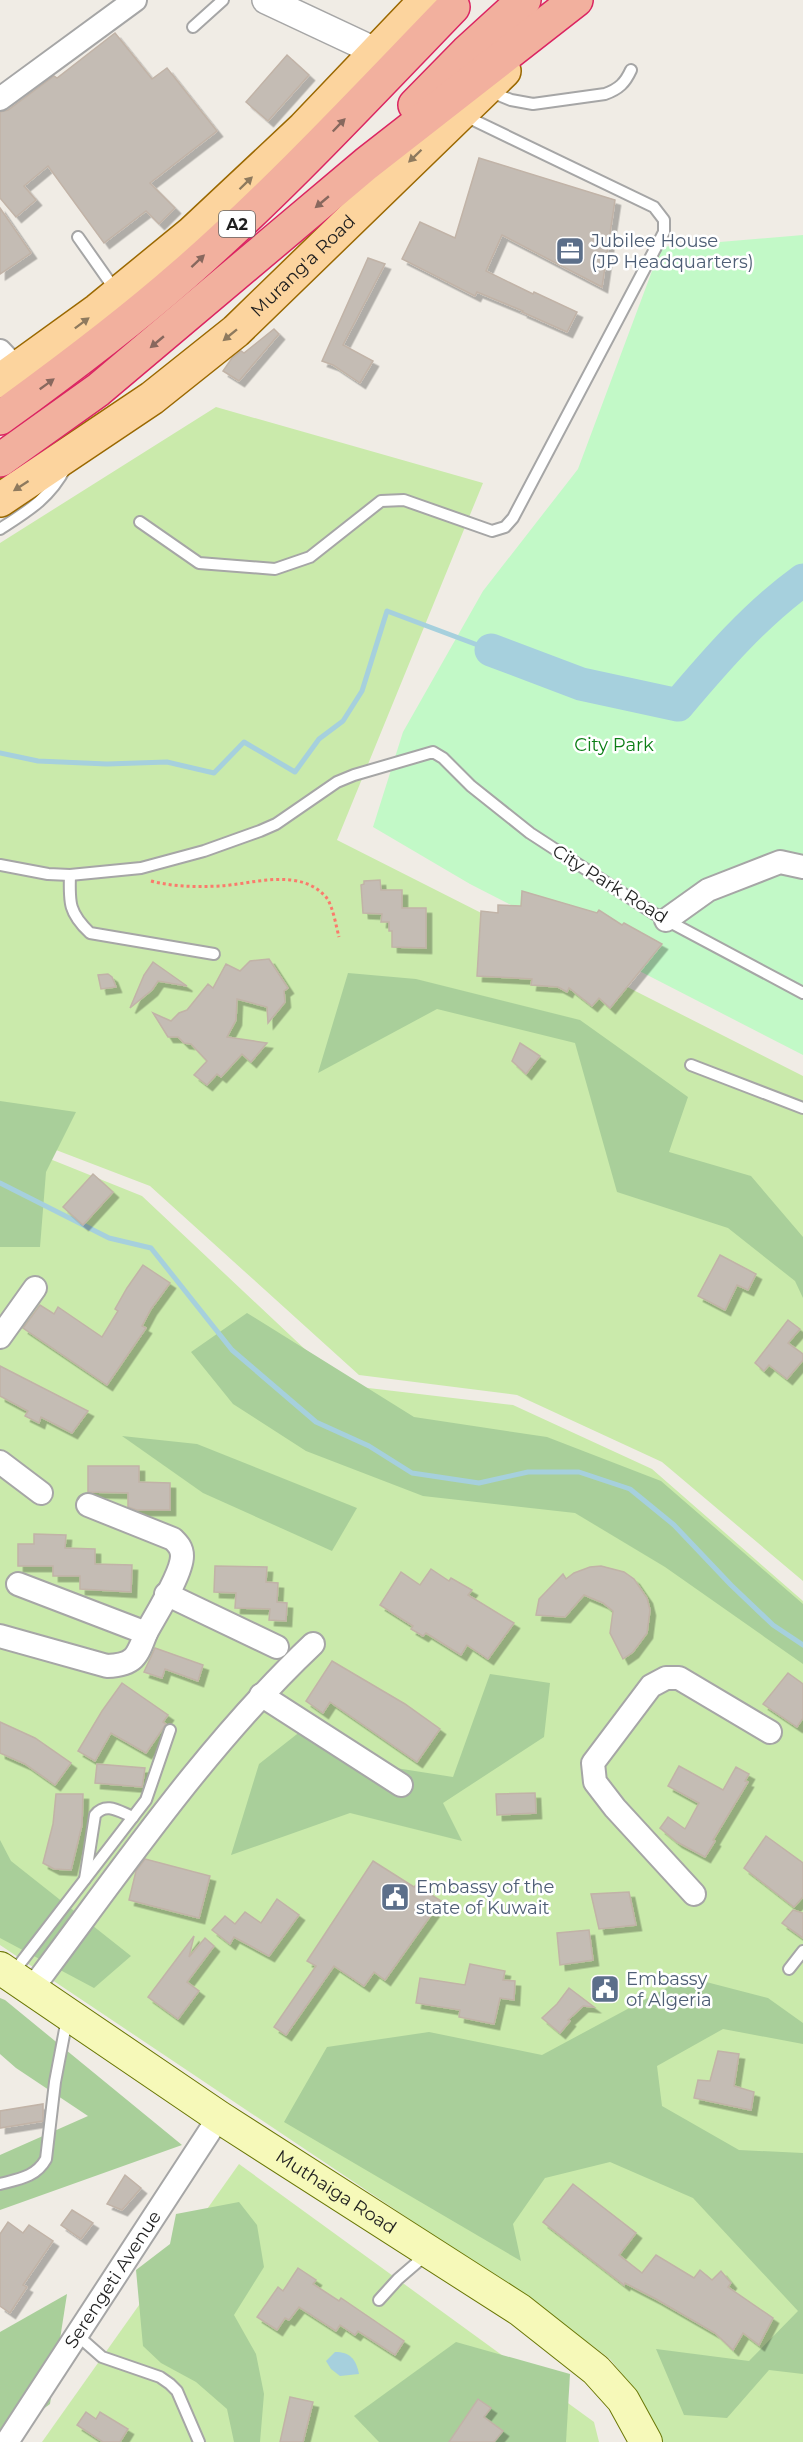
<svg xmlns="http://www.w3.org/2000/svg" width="803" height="2442" viewBox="0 0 803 2442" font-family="Montserrat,sans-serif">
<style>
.grass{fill:#caeaab}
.forest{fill:#a9cf9a}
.park{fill:#c2f9c7}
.water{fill:#a6d0dd}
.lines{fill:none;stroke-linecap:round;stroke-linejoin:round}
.stream{stroke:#a6d0dd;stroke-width:5}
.river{stroke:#a6d0dd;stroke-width:33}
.building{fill:#c4bcb4;stroke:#c1b3a7;stroke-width:1.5;filter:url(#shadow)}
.service-casing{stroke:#a6a6a6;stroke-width:14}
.minor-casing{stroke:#a6a6a6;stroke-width:26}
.tertiary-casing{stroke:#a6a6a6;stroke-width:30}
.secondary-casing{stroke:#6a7705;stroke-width:34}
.primary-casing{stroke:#9a6800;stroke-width:36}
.trunk-casing{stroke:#db2562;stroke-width:36}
.path{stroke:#fa7b6c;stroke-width:3;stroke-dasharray:3 3;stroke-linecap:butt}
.service{stroke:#fff;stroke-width:10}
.minor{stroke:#fff;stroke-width:22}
.tertiary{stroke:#fff;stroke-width:27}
.secondary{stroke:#f6f9b9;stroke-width:32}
.primary{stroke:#fcd49e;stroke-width:33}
.trunk{stroke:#f2b09e;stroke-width:33}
.oneway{fill:#88685e}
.oneway2{fill:#8e7a5e}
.labels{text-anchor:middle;stroke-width:5;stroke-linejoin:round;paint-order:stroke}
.shield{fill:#fff;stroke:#626262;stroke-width:1.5}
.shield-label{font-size:16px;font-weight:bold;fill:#1f1f1f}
.service-label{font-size:18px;fill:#4e5e75;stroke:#fff;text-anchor:start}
.street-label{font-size:18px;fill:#1f1f1f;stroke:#fff}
.park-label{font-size:18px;fill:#0c7e16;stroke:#fff}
</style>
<defs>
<filter id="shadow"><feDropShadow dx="5.5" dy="5.5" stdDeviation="0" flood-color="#0004"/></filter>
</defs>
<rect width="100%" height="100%" fill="#f0ece5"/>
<g class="grass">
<path d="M216 407 483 483 337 840 803 1076V1581L662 1462 517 1395 359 1375 150 1186 43 1145 0 1140V543Z"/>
<path d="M0 1151 40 1155 142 1196 343 1385 513 1405 652 1469 803 1601V2442H659L638 2394 610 2359 545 2310 0 1945Z"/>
<path d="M239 2164 594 2422 599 2442H42Z"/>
</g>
<g class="forest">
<path d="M348 973 416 979 580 1020 688 1097 669 1152 751 1176 803 1237V1298L795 1281 728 1228 617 1192 575 1043 437 1009 318 1073Z"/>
<path d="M0 1101 76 1112 46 1172 40 1247H0Z"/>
<path d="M247 1313 414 1417 547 1437 661 1481 803 1604V1664L665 1567 575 1513 423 1496 306 1451 233 1404 191 1352Z"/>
<path d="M122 1436 197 1444 357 1508 332 1551 203 1493Z"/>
<path d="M490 1674 550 1683 544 1737 443 1803 462 1841 350 1813 231 1855 259 1764 306 1727 383 1766 453 1777Z"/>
<path d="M0 1840 11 1861 131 1956 94 1988 0 1938Z"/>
<path d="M687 1977 768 1998 803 2023V2044L723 2029 657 2066 662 2106 739 2150 803 2153V2374L769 2370 727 2418 684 2415 656 2349 749 2361 798 2311 693 2198 610 2162 545 2178 513 2224 521 2261 284 2122 327 2047 429 2032 542 2055Z"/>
<path d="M0 1998 5 2000 182 2145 0 2210V2155L88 2116 16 2068 0 2054Z"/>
<path d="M239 2202 257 2225 264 2267 234 2315 256 2354 264 2394 260 2442H234L227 2409 196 2382 161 2363 143 2346 136 2270 170 2244 176 2214Z"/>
<path d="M67 2294 50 2404 0 2441V2332Z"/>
<path d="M456 2342 570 2374 566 2442H379L354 2416Z"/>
</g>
<path class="park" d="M803 235V1055L470 884 373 827 403 732 483 591 578 469 661 247Z"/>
<path class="water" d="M335 2352C350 2352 356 2359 359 2374L340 2376 331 2369 326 2361Z"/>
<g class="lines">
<g class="stream">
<path d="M0 753 38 761 107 764 167 762 214 773 244 742 295 772 319 739 343 721 362 691 387 611 491 650"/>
<path d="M0 1183 109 1238 151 1248 232 1350 316 1422 369 1446 412 1473 479 1483 528 1472H579L630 1489 674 1525 731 1585 773 1625 803 1645"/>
</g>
<path class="river" d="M491 650 581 684 678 705C716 660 755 615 803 580"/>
</g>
<g class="building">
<path d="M115 33 152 79 167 68 217 131 150 183 175 208 159 224 146 211 104 243 48 166 24 186 36 200 16 217 0 198V112L8 110 54 76 57 78Z"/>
<path d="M287 55 309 75 268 121 246 102Z"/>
<path d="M479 158 615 200 602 287 502 235 486 271 533 294 534 292 577 312 567 332 522 312 523 311 477 292 475 296 402 259 420 222 455 238Z"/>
<path d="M0 208 31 253 0 274Z"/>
<path d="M368 258 385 264 343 345 373 361 360 383 333 365 322 361Z"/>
<path d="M274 329 279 334 239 381 223 371 232 358 241 351 244 353Z"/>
<path d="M380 880 381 890H402V908H426V948L392 947V931H389V922H381L382 914 363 913 361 885 364 884V881Z"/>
<path d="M522 891 597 913 599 910 622 925 624 923 662 944 610 1008 599 998 592 1006 569 988 567 992 558 987 531 985 532 979 477 976 481 911 498 913V905L521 906Z"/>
<path d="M269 959 288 988 284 991 285 1002 268 1023 267 1007 237 999 236 1020 227 1037 267 1043 251 1062 242 1054 221 1077 217 1074 207 1085 194 1075 207 1061 191 1044 184 1043 178 1037H168L153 1013 171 1021 179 1013 187 1010 208 984 213 988 226 964 240 971 250 961Z"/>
<path d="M153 962 187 986 158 981 152 990 130 1008 144 975Z"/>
<path d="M108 974 112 977 116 987 101 989 98 975Z"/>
<path d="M520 1043 540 1056 526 1074 512 1061Z"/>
<path d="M93 1174 113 1192 83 1225 63 1207Z"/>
<path d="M720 1255 756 1274 748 1290 737 1285 725 1310 698 1296Z"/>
<path d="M143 1265 170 1283 151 1309 142 1326 146 1328 107 1385 23 1328 40 1305 54 1314 58 1307 102 1337 118 1311 115 1309 127 1288Z"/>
<path d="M788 1320 800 1329 788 1343 803 1354V1360L787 1379 769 1365 764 1371 755 1363Z"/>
<path d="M0 1366 88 1411 72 1433 41 1417 39 1423 25 1416 28 1411 0 1396Z"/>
<path d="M88 1466H139V1482L170 1483V1510H137L128 1507V1493L88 1492Z"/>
<path d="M34 1534 66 1535 65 1548 95 1549V1564L132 1565 131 1592 80 1589V1576H53V1566H18V1544H34Z"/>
<path d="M215 1566 267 1567 266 1582 278 1583 277 1602 287 1603 286 1621 269 1620 270 1609 235 1608 236 1593 214 1592Z"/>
<path d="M601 1566 624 1572 634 1579 647 1598 650 1610 647 1633 633 1652 623 1659 610 1633 613 1611 603 1603 584 1595 565 1617 536 1615 539 1599 563 1574 566 1579 574 1573 590 1567Z"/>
<path d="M431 1569 449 1581 451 1578 472 1590 468 1595 514 1623 488 1659 467 1645 461 1655 426 1633 423 1636 411 1629 413 1626 380 1605 401 1572 420 1585Z"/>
<path d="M155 1648 203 1665 198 1681 165 1669 162 1678 144 1672Z"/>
<path d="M332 1661 405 1704 440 1729 417 1762 330 1702 323 1713 306 1701Z"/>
<path d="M788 1673 803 1684V1718L797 1727 763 1704Z"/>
<path d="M122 1683 168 1715 163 1722 166 1724 146 1753 111 1733 95 1761 78 1751 102 1711Z"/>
<path d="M0 1722 35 1738 71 1763 55 1785 25 1764 0 1753Z"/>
<path d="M97 1764 145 1768 142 1787 95 1783Z"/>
<path d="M679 1766 723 1790 736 1767 749 1774 745 1781 748 1782 713 1840 715 1841 705 1857 677 1842 660 1828 668 1817 685 1829 699 1803 668 1786Z"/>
<path d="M535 1793 536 1813 497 1815 496 1794Z"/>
<path d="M56 1794H83L82 1825 71 1870 54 1869 43 1863 53 1824Z"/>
<path d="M766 1836 803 1863V1897L794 1907 744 1868Z"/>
<path d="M145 1859 210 1876 199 1918 129 1900 136 1871Z"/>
<path d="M373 1861 414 1887 416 1885 441 1901 385 1980 374 1972 364 1986 334 1966 286 2035 274 2027 316 1966 307 1961Z"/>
<path d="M629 1892 636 1925 599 1929 591 1894Z"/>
<path d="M277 1899 299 1915 269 1956 234 1937 230 1944 212 1930 225 1916 235 1924 245 1912 261 1923Z"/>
<path d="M793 1910 803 1913V1938L782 1923Z"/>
<path d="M589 1930 593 1960 560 1965 557 1933Z"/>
<path d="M194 1936 189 1957 205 1938 214 1946 187 1982 199 1991 178 2019 148 1997Z"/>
<path d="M470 1964 505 1971 503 1980 515 1981 514 2000 500 1998 494 2024 459 2017 460 2010 416 2003 420 1978 465 1985Z"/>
<path d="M569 1988 594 2007 583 2006 568 2020 570 2021 560 2033 542 2018 557 2004Z"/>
<path d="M718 2051 739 2054 734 2086 754 2092 751 2110 694 2098 698 2080 710 2081Z"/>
<path d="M43 2104V2121L0 2128V2111Z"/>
<path d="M125 2175 141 2188 122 2210 107 2204Z"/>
<path d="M573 2184 636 2233 619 2255 642 2273 656 2255 694 2278 700 2270 712 2280 721 2271 731 2283 728 2287 773 2318 759 2345 743 2333 733 2350 715 2333 656 2299 625 2283 624 2285 543 2222Z"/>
<path d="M72 2210 93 2223 81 2239 61 2225Z"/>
<path d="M8 2222 23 2233 29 2225 53 2241 23 2285 27 2287 10 2313 0 2306V2234Z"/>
<path d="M298 2268 316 2280 313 2284 339 2301 341 2298 404 2341 395 2355 358 2331 355 2335 340 2325 336 2331 299 2307 289 2320 285 2318 277 2330 257 2317 278 2287 283 2291Z"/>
<path d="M290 2397 313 2402 303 2442H280Z"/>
<path d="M478 2399 491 2408 484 2417 503 2431 494 2442H449Z"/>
<path d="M86 2412 96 2419 100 2412 128 2429 120 2442H103L77 2425Z"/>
</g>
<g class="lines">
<g class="service-casing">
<g id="service">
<path d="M193 27 223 0"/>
<path d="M489 91 511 100 533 104 605 94C619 89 625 83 631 70"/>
<path d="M78 237 116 291"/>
<path d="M140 522 199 563 275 569 310 557 381 501 404 500 492 531 505 527 513 518 664 232V220L654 207 463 115"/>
<path d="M0 529C28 511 50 498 66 467"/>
<path d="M0 865 48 874 70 875 141 868 204 851 260 831 276 824 337 782 354 775 433 752 443 758 471 786 530 833 653 913 803 993"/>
<path d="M70 875C69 903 69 913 90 933L214 954"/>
<path d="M691 1065 803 1108"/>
<path d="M85 1879 95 1815C106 1801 120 1812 133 1817"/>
<path d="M789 1969 803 1951"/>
<path d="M12 1974 146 1800 170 1730"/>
<path d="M0 2184C19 2179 36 2177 46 2159L55 2082 67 2019"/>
<path d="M379 2300 398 2279 427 2254"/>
<path d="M77 2335 102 2357 160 2377 170 2384 177 2391 199 2442"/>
</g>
</g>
<g class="minor-casing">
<g id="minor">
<path d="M0 99 135 0"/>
<path d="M0 351 18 370"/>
<path d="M666 920 708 890 780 862 803 867"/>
<path d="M0 1337 35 1288"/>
<path d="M0 1462 41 1493"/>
<path d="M88 1505 173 1539C178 1544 182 1548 182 1556 182 1574 155 1616 146 1633"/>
<path d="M166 1594 277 1647"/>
<path d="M0 1636 107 1666C134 1665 137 1657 146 1633L18 1584"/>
<path d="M261 1695 401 1785"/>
<path d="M694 1894 615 1808 595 1782 593 1763 651 1686 666 1678H679L770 1732"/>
<path d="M31 1990C120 1872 205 1746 313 1644"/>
<path id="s1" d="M7 2442 219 2117"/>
</g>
</g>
<g class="tertiary-casing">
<path id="tertiary" d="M266 0 377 52"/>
</g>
<g class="secondary-casing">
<g id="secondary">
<path id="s2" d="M0 1968 219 2117 520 2310 596 2370 623 2400 646 2442"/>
</g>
</g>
<g class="primary-casing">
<g id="primary">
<path d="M0 381 98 310 192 233 304 128 426 0"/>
<path id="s3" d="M0 500 152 398 236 331 504 71"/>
</g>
</g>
<g class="trunk-casing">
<g id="trunk">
<path d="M415 105 467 52 524 0"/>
<path d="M0 418C62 373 125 326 183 275 278 192 365 98 453 7"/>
<path d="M0 460 98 390 366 164 576 0"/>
</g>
</g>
<path class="path" d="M151 881C174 887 196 887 220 886 253 884 299 867 326 897 333 906 336 926 339 937"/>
<use href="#service" class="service"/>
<use href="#minor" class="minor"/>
<use href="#tertiary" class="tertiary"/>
<use href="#secondary" class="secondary"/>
<use href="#primary" class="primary"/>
<use href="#trunk" class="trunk"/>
</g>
<defs><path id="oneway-solid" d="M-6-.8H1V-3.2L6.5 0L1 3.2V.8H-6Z" transform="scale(1.5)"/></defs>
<g class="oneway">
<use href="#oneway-solid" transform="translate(339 125) rotate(-46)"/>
<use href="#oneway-solid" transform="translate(322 202) rotate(140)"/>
<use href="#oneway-solid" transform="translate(198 261) rotate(-43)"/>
<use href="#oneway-solid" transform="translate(157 342) rotate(140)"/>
<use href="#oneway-solid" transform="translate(47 384) rotate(-36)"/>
</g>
<g class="oneway2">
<use href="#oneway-solid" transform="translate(415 156) rotate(136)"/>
<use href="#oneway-solid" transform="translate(246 183) rotate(-44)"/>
<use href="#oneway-solid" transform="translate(82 323) rotate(-37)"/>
<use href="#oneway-solid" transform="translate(230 335) rotate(141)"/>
<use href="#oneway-solid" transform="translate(21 486) rotate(147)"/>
</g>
<defs>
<g id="office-square" transform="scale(1.5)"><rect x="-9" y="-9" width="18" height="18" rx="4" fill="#5c6f8a" stroke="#fff"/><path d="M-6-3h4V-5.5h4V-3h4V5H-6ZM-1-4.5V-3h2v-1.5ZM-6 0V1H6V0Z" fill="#fff"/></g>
<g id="civic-square" transform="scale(1.5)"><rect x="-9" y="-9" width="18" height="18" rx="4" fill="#5c6f8a" stroke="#fff"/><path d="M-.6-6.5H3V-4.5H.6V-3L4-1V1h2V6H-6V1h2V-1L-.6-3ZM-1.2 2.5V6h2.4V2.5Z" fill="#fff"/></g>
</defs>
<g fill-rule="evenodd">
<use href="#office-square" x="570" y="251"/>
<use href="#civic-square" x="395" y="1897"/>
<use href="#civic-square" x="605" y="1989"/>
</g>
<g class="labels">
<rect class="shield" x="219" y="211" width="36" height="26" rx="4.5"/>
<g class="shield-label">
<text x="237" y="230">A2</text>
</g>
<g class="service-label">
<text x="591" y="247">Jubilee House<tspan x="591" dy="21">(JP Headquarters)</tspan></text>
<text x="416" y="1893">Embassy of the<tspan x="416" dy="21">state of Kuwait</tspan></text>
<text x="626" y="1985">Embassy<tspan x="626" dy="21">of Algeria</tspan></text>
</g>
<g class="street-label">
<text dy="6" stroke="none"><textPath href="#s3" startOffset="384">Murang'a Road</textPath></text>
<text transform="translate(610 884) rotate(32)" y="6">City Park Road</text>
<text dy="6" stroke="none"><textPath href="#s2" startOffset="404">Muthaiga Road</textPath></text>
<text dy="6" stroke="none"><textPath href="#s1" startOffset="194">Serengeti Avenue</textPath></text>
</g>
<g class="park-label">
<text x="614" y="751">City Park</text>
</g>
</g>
</svg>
